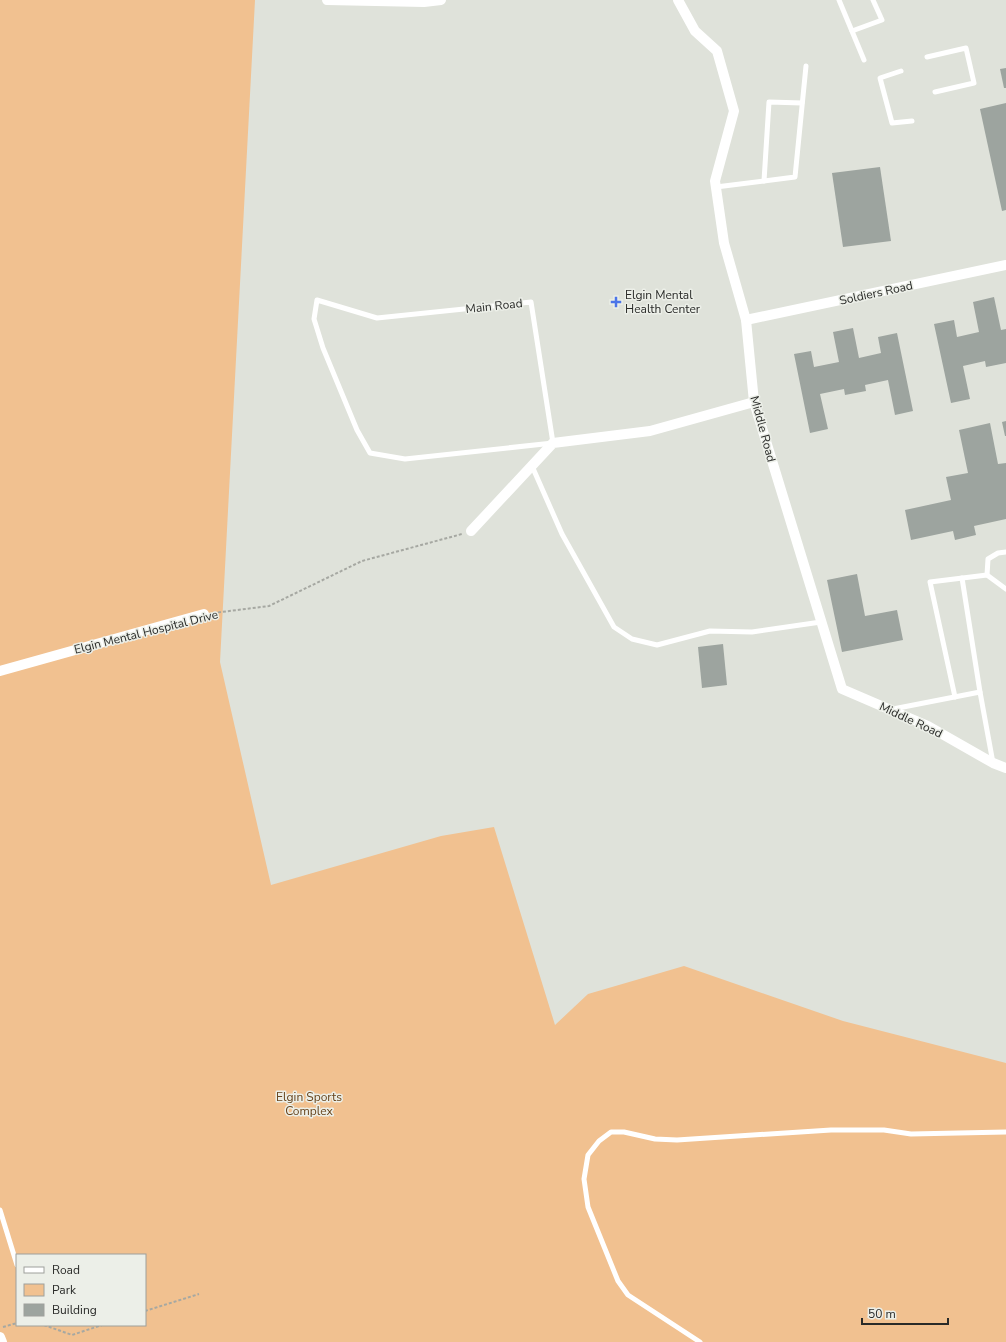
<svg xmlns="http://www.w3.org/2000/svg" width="1006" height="1342" viewBox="0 0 1006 1342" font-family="'Nunito Sans',sans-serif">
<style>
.green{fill:#f1c190;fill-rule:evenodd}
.building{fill:#9da49f}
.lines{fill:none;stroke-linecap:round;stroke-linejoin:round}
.path{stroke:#a6a8a2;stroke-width:2;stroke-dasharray:3 2;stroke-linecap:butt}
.lane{stroke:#fff;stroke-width:5}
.street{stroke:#fff;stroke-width:10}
.poi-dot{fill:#4c75e8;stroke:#ecefe8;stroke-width:1.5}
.labels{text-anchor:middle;stroke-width:3;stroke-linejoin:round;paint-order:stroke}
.street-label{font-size:12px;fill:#292a28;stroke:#ecefe8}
.poi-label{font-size:12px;fill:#292a28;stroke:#ecefe8;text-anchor:start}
.park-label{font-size:12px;fill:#66431b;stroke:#ecefe8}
</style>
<rect width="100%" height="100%" fill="#dfe2da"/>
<path class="green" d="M0 0H255L220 662 271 885 441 836 494 827 555 1025 588 994 684 966 843 1021 1006 1063V1342H0ZM17 1255H145V1325H17Z"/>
<g class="building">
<path d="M1006 68V88H1004L1000 69Z"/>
<path d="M1006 103V210L1002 211 980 109Z"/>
<path d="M880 167 891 241 843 247 832 173Z"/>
<path d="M994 297 1001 330 1006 329V363L986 367 985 361 963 366 970 399 951 403 934 324 954 320 957 337 979 332 973 302Z"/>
<path d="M853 328 859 358 881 353 878 337 897 333 913 411 895 415 888 380 865 385 866 391 845 395 844 389 820 394 828 429 810 433 794 354 811 351 814 367 839 362 833 332Z"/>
<path d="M1006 421V436H1005L1002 422Z"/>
<path d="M990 423 998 464 1006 463V519L974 526 976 535 955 540 953 531 911 540 905 510 951 500 946 477 968 473 959 430Z"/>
<path d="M857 574 865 616 897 610 903 640 842 652 827 580Z"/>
<path d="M723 644 727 685 702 688 698 647Z"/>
</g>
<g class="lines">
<g class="path">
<path d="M213 613 269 606 362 561 462 534"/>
<path d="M145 1311 199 1294"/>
<path d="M44 1325 72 1335 102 1325"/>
<path d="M3 1327 17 1323"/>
</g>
<g class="lane">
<path d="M839 0 864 60"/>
<path d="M852 31 882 20 873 0"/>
<path d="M927 57 966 48 974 83 935 92"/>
<path d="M901 71 880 78 892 123 912 121"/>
<path d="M764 181 769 102 802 103"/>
<path d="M716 187 795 177 806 66"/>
<path d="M317 300 377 318 531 302 553 443 405 459 370 453 357 430 323 348 314 319Z"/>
<path d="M532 466 562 534 614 627 632 639 657 645 710 631 752 632 821 622"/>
<path d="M987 575 988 559 998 553 1006 552"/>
<path d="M962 578 980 692"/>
<path d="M955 697 930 582 987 575 1006 589"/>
<path d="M893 709 980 692 993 763"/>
<path d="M0 1210 17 1265"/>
<path d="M700 1342 628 1295 618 1281 588 1207 584 1179 588 1155 599 1141 611 1132H624L655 1139 677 1140 831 1130H884L911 1134 1006 1132"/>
</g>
<g class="street">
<path d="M327 0 424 2 441 0"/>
<path d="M678 0 695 31 717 51 734 111 715 181 724 243 746 320 754 402 842 689 928 726 993 763 1006 768"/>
<path d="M746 320 1006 265"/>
<path d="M471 531 553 443 650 431 754 402"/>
<path d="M0 671 204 614"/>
<path d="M0 1337 2 1342"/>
</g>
</g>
<path class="poi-dot" d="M614 296h4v4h4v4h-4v4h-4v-4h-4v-4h4z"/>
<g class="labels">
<g class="street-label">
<text transform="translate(876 293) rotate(-12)" y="4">Soldiers Road</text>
<text transform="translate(494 306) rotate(-6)" y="4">Main Road</text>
<text transform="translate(763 429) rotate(75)" y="4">Middle Road</text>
<text transform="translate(146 632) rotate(-14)" y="4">Elgin Mental Hospital Drive</text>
<text transform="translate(911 720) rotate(25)" y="4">Middle Road</text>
</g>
<g class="poi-label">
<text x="625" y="299">Elgin Mental<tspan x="625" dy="14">Health Center</tspan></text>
</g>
<g class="park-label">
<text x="309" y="1101">Elgin Sports<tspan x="309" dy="14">Complex</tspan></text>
</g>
</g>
<rect x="16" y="1254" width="130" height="72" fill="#ecefe8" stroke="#9ea09b"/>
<rect x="24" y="1267" width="20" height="6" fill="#ffffff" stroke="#9ea09b"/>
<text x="52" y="1274" font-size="12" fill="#292a28">Road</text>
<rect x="24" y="1284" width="20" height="12" fill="#f1c190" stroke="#9ea09b"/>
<text x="52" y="1294" font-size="12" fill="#292a28">Park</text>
<rect x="24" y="1304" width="20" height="12" fill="#9da49f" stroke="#9ea09b"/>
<text x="52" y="1314" font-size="12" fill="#292a28">Building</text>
<path d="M862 1318v6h86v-6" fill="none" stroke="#292a28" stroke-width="2"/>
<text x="868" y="1318" font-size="12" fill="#292a28" stroke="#ecefe8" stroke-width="3" paint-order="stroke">50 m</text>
</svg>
